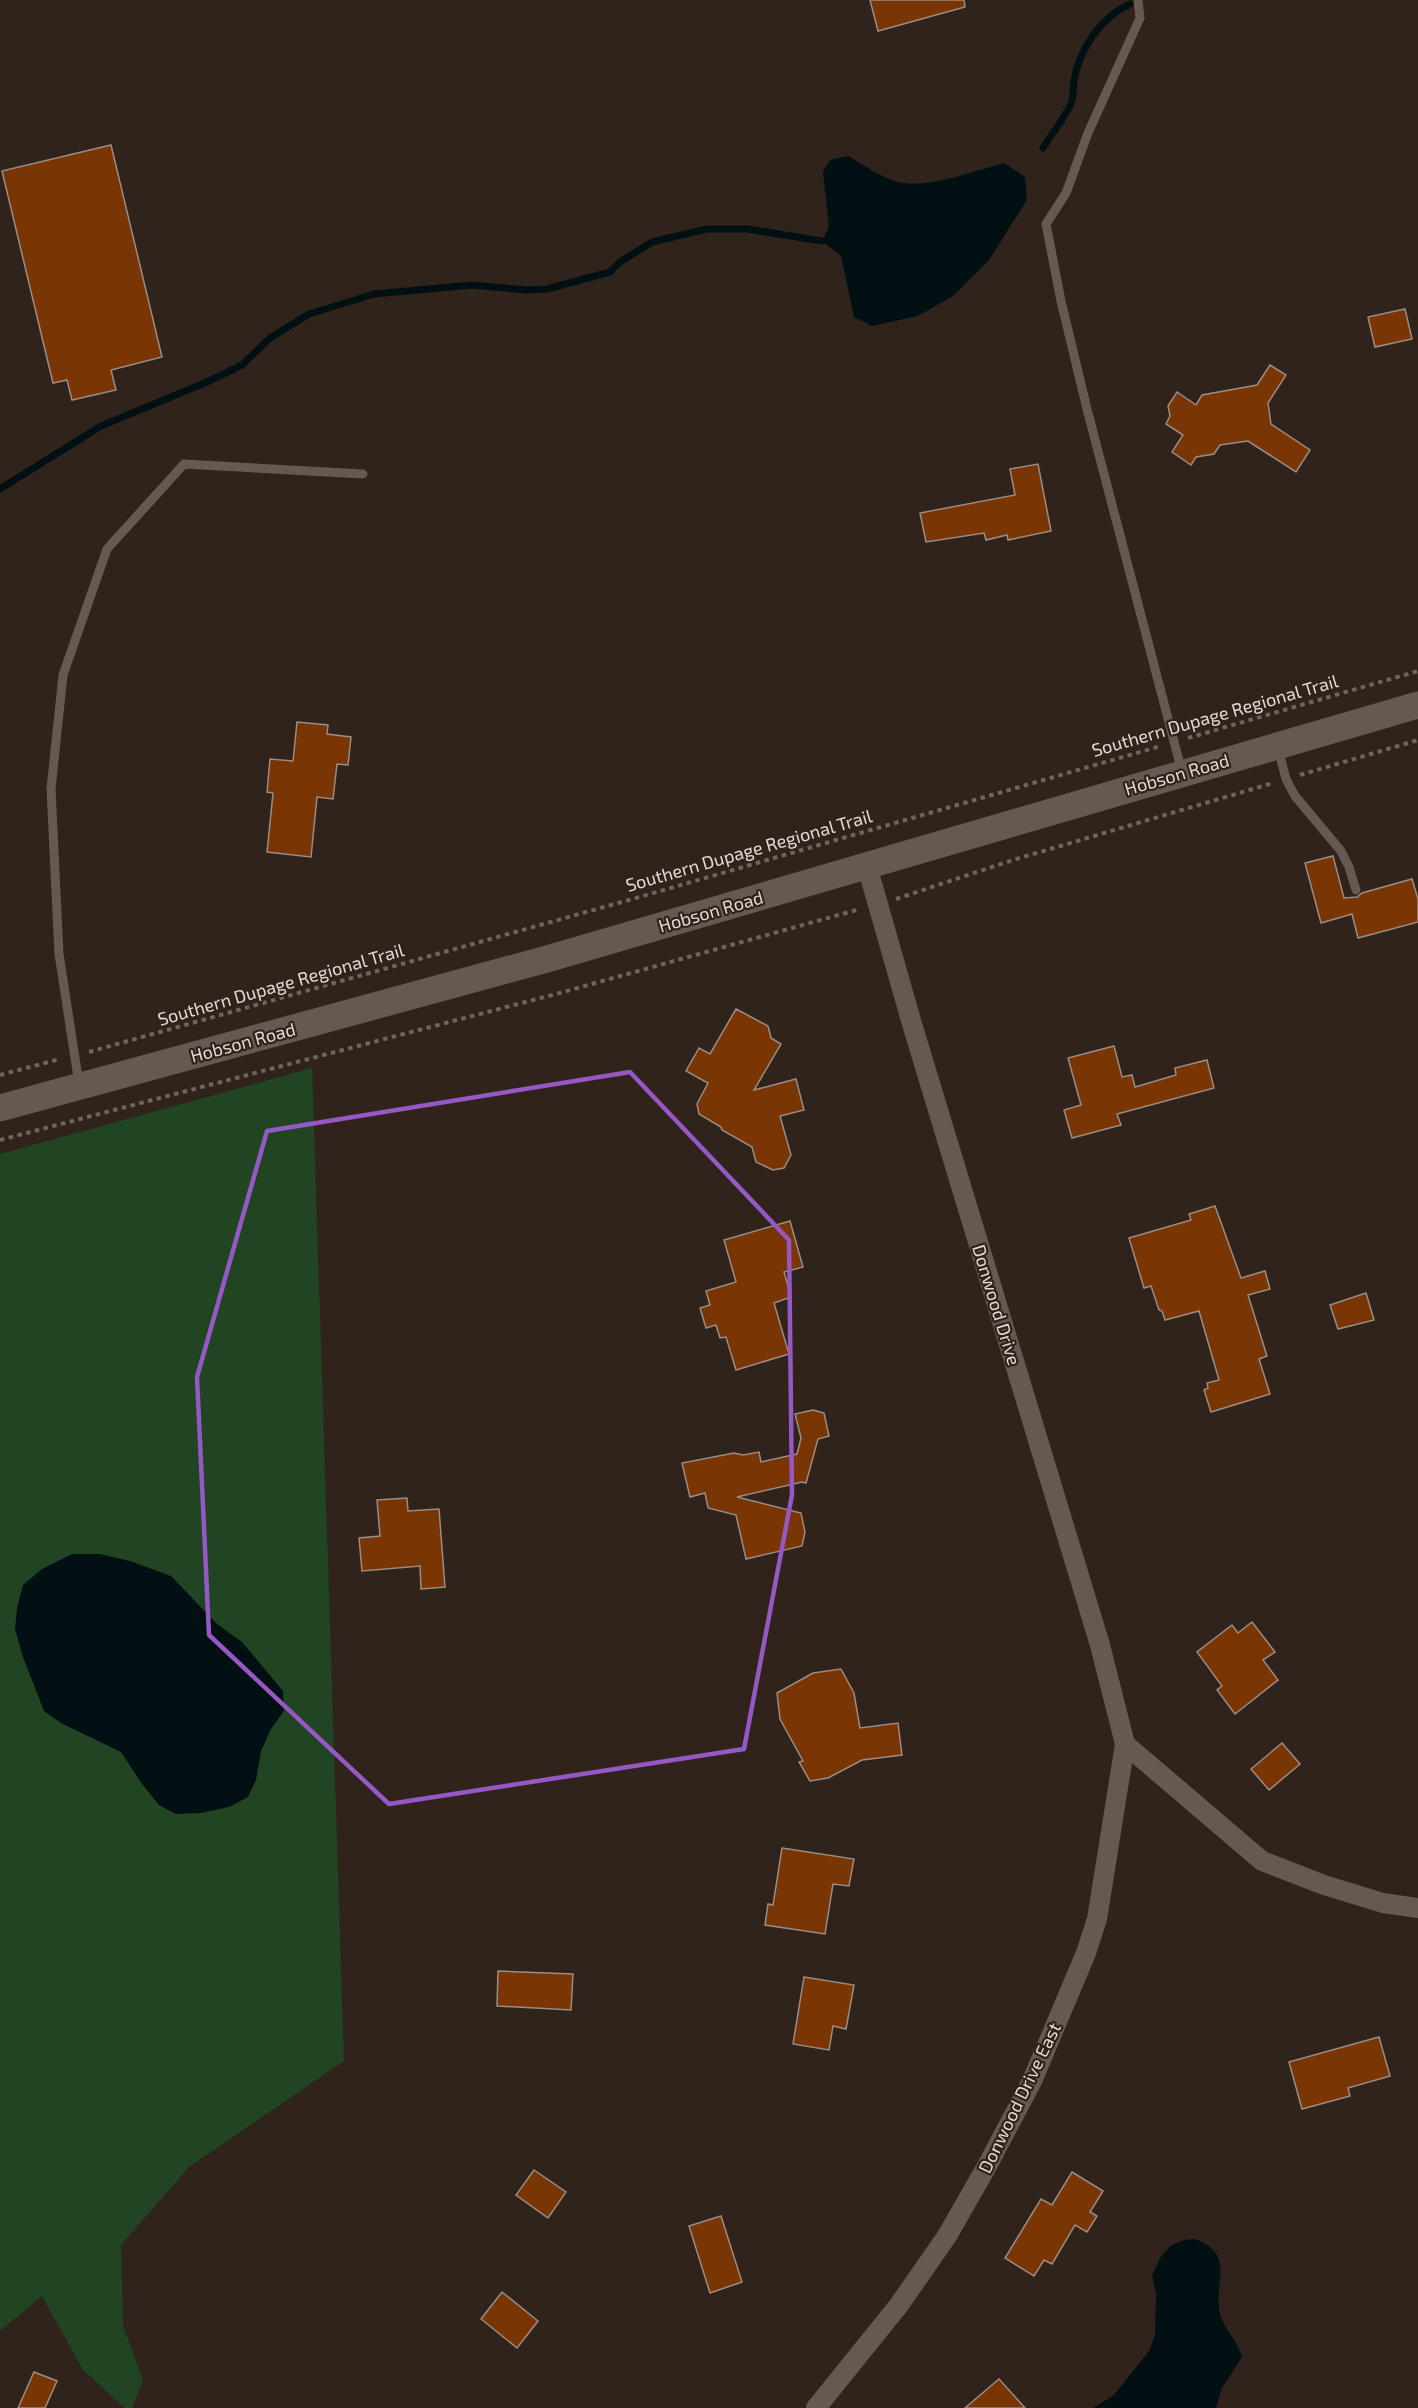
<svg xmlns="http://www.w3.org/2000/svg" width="1418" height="2408" viewBox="0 0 1418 2408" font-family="'Exo 2',sans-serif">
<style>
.green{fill:#214423}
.water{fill:#031013}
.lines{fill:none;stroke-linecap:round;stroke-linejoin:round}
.stream{stroke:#031013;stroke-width:7}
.building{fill:#7a3505;stroke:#9b8c84;stroke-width:1.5}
.path{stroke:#6f655f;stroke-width:4;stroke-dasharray:4.5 4.5;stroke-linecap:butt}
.lane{stroke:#675952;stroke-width:9}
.street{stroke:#675952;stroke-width:20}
.secondary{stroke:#675952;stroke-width:27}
.marked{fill:none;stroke:#9558c5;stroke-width:4.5;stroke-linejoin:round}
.labels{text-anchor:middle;stroke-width:4.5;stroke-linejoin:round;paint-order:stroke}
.street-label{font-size:18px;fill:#e2dad6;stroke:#2f231c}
</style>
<rect width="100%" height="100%" fill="#2f231c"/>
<path class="green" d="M312 1068 344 2061 189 2167 121 2245 123 2326 143 2380 132 2408H125L83 2370 42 2296 0 2331V1154Z"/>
<g class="water">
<path d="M848 156C864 165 880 177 898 182 929 189 973 171 1004 163L1025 177 1027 200 989 260 953 296 918 316 872 326 854 317 841 256 822 241 829 227 823 172 830 160Z"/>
<path d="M72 1554H100L130 1561 171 1576 217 1624 242 1642 283 1691 284 1711 271 1729 261 1751 256 1780 248 1797 229 1807 201 1813 176 1814 159 1805 142 1784 121 1752 61 1723 44 1711 23 1657 15 1629 17 1608 23 1585 42 1569Z"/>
<path d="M1195 2239C1240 2255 1209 2288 1222 2320 1228 2333 1238 2342 1242 2357L1222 2388 1216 2408H1093L1113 2396 1149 2351 1155 2335 1156 2293 1152 2276 1160 2258 1170 2246 1184 2240Z"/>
</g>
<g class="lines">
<g class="stream">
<path d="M1043 148C1052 133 1064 119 1071 104 1074 95 1073 89 1074 81 1079 49 1101 17 1130 4"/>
<path d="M0 489 101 426 207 382 242 365 270 338 309 314 374 294 472 285 526 290 547 289 610 272 620 262 652 242 707 229H747L822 241"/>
</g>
</g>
<g class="building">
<path d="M870 0H964L965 7 878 31Z"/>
<path d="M111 145 162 357 111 370 116 390 72 400 67 380 53 383 2 171Z"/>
<path d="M1405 309 1412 339 1375 347 1368 317Z"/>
<path d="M1270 365 1286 375 1268 403 1271 424 1310 450 1296 472 1248 441 1220 445 1214 454 1196 457 1191 465 1172 452 1183 435 1166 424 1170 416 1168 406 1177 392 1196 405 1202 395 1257 385Z"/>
<path d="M1038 464 1051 531 1008 540 1007 535 986 540 984 533 926 542 920 513 1015 495 1010 469Z"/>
<path d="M297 722 328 725 327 734 351 737 348 765 337 764 333 799 317 797 311 857 267 852 273 793 267 792 270 759 293 761Z"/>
<path d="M1333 856 1344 898 1357 897 1362 893 1412 879 1418 899V922L1358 938 1352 914 1321 923 1305 863Z"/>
<path d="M736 1009 768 1026 771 1038 781 1044 754 1090 796 1079 804 1110 780 1116 791 1155 784 1168 773 1170 756 1162 752 1147 722 1130 721 1127 699 1114 697 1104 708 1083 686 1071 699 1048 710 1054Z"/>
<path d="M1114 1046 1122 1077 1132 1075 1135 1087 1176 1075 1175 1068 1207 1060 1214 1088 1117 1114 1121 1125 1072 1138 1064 1110 1081 1105 1068 1058Z"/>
<path d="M1215 1206 1241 1278 1265 1271 1270 1289 1248 1295 1267 1356 1259 1359 1270 1394 1211 1412 1204 1390 1208 1388 1207 1383 1219 1380 1199 1311 1165 1320 1162 1311 1159 1310 1151 1286 1144 1288 1129 1238 1191 1220 1189 1214Z"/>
<path d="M790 1221 803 1267 784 1272 791 1297 774 1303 789 1354 736 1370 726 1337 720 1338 716 1325 706 1328 700 1308 710 1305 706 1291 736 1282 724 1240Z"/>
<path d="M1366 1293 1374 1320 1338 1329 1330 1305Z"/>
<path d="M813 1410 824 1413 829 1436 818 1439 806 1483 802 1482 737 1497 801 1513 805 1532 802 1546 746 1559 736 1515 708 1508 705 1493 690 1497 682 1463 734 1453 743 1455 759 1452 761 1462 797 1454 801 1438 795 1414Z"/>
<path d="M407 1498 408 1511 439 1509 445 1587 421 1589 420 1566 362 1571 359 1538 380 1536 377 1500Z"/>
<path d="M1252 1622 1275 1652 1263 1660 1278 1680 1235 1714 1217 1690 1222 1686 1197 1652 1232 1625 1238 1633Z"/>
<path d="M841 1669 854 1693 860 1728 898 1723 902 1755 862 1760 828 1778 810 1781 799 1762 803 1761 780 1719 777 1693 813 1673Z"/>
<path d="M1282 1743 1300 1764 1269 1790 1251 1769Z"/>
<path d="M782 1848 854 1859 849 1886 833 1884 825 1934 765 1925 768 1904 773 1905Z"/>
<path d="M498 1971 573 1974 571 2010 497 2006Z"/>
<path d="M804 1977 854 1985 846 2029 833 2026 829 2050 793 2044Z"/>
<path d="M1379 2037 1390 2076 1348 2088 1350 2096 1302 2109 1289 2062Z"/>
<path d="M534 2170 566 2192 548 2218 516 2195Z"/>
<path d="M1072 2172 1103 2191 1090 2212 1097 2216 1087 2232 1075 2225 1052 2264 1044 2260 1034 2276 1005 2258 1041 2199 1052 2205Z"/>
<path d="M721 2216 742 2282 710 2293 689 2226Z"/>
<path d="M502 2292 538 2321 517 2348 481 2319Z"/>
<path d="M34 2372 57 2381 45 2408H18Z"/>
<path d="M999 2379 1025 2408H965Z"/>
</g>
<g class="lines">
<g class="path">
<path d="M1188 738 1418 671"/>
<path d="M1300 775 1418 740"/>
<path d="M896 899 1013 860 1273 783"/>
<path d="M89 1052 629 900 1161 746"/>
<path d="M0 1075 60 1059"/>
<path d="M0 1140 556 994 860 909"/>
</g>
<g class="lane">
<path d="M1138 0 1140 18 1088 133 1066 193 1046 224 1061 301 1087 409 1182 772"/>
<path d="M1278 748 1286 779 1295 796 1341 851 1349 867 1356 890"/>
<path d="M79 1084 59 954 51 789 63 675 107 549 184 464 363 474"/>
</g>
<g class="street">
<path d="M1125 1744 1262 1861 1324 1885 1383 1903 1418 1908"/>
<path d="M816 2408 899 2305 947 2236 987 2166 1032 2081 1086 1953 1097 1919 1125 1744 1100 1645 912 1024 867 866"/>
</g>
<path class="secondary" d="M0 1108 547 959 1418 705"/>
</g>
<path class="marked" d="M630 1072 789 1240 792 1495 744 1749 389 1804 209 1635 197 1377 267 1131Z"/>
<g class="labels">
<g class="street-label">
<text transform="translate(1215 716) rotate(-16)" y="6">Southern Dupage Regional Trail</text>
<text transform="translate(1177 775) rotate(-16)" y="6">Hobson Road</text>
<text transform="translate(749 851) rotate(-16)" y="6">Southern Dupage Regional Trail</text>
<text transform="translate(711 912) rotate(-16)" y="6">Hobson Road</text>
<text transform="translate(281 985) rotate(-16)" y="6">Southern Dupage Regional Trail</text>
<text transform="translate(243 1043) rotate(-15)" y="6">Hobson Road</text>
<text transform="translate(996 1305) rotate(73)" y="6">Donwood Drive</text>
<text transform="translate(1020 2098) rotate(-64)" y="6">Donwood Drive East</text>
</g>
</g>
</svg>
